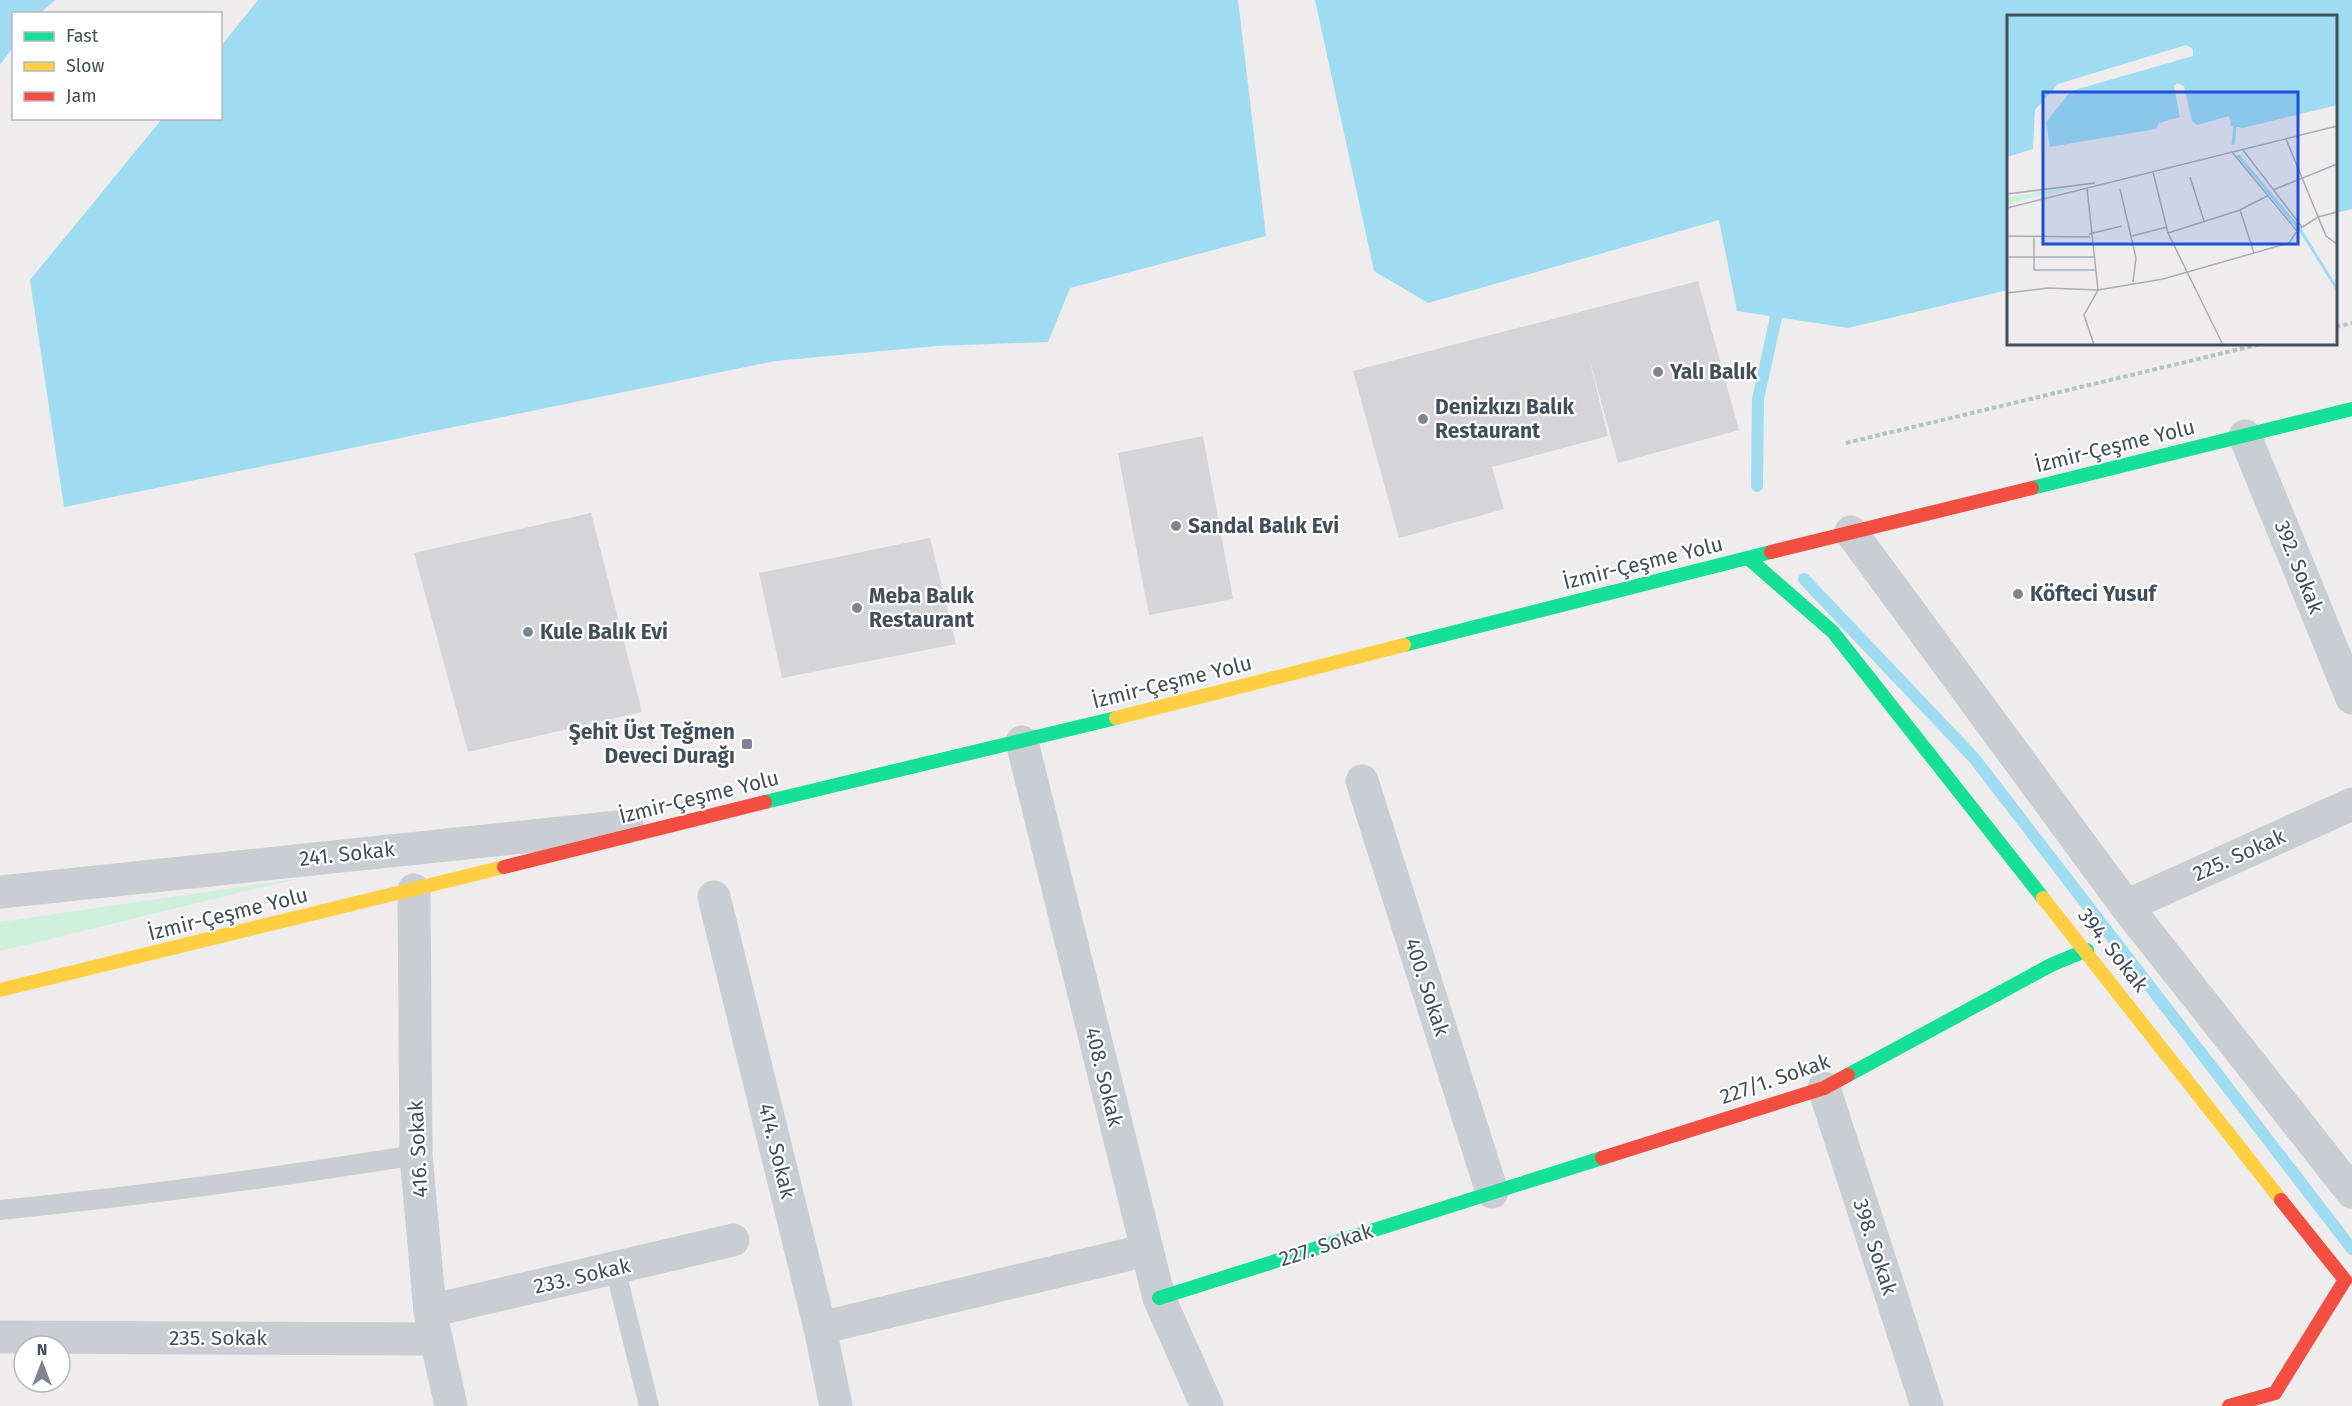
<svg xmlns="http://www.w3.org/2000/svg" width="2352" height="1406" viewBox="0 0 2352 1406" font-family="'Fira Sans',sans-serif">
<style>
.green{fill:#ceefdc}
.water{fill:#9fdcf1}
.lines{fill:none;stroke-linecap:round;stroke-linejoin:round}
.stream{stroke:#9fdcf1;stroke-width:12}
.building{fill:#d5d4d7}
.path{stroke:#b5c3c0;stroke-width:4;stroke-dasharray:4.5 3;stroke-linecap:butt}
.lane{stroke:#cacdd1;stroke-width:20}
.street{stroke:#cacdd1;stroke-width:33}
.fast{stroke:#16e098;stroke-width:14}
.slow{stroke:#ffcf43;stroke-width:14}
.jam{stroke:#f24e42;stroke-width:14}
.poi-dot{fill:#7e858d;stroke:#fff;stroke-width:2}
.labels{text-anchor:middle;stroke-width:4.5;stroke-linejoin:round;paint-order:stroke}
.poi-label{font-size:21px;font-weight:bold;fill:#424e5a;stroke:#fff;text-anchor:start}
.street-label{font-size:21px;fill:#424e5a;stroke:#fff}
.inset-river{fill:none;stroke:#9fdcf1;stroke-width:3}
.inset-road{fill:none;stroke:#a9adb2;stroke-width:1.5}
.view{fill:#1d4ed8;fill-opacity:0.15;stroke:#1d4ed8;stroke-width:3}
.inset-edge{fill:none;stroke:#424e5a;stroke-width:3}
</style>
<rect width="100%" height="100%" fill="#eeecec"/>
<path class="green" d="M296 879 0 951V922Z"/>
<g class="water">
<path d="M0 0H55L40 13 14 14 13 47 0 65Z"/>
<path d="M258 0H1238L1266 236 1070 288 1048 342 936 346 775 361 64 507 30 280 162 119 220 118 221 46Z"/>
<path d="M1315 0H2352V209L2336 213V16H2008V290L1848 328 1737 311 1719 220 1428 303 1374 271Z"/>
</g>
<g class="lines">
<g class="stream">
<path d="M1757 486 1758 399 1776 317"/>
<path d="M1804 579 1974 758 2352 1249"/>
</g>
</g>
<g class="building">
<path d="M1698 281 1739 430 1618 463 1588 354 1608 436 1492 467 1504 509 1399 538 1353 371Z"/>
<path d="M1203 436 1233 599 1149 615 1118 453Z"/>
<path d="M591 513 642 712 468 752 414 553Z"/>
<path d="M930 538 956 644 782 678 759 573Z"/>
</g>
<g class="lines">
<g class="path">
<path d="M2336 327 2352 323"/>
<path d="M1846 443 2261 344"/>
</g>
<g class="lane">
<path d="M0 1210C140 1196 278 1177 416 1155"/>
<path d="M615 1268 649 1406"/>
</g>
<g class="street">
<path d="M2245 436 2352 698"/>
<path d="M1851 532 2126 906 2352 1192"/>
<path d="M1022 742 1159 1298 1207 1406"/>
<path d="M1362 781 1492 1192"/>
<path d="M414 890 416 1155 430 1311 451 1406"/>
<path d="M0 892 627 826"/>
<path d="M714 897 820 1328 836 1406"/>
<path d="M2126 906 2352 804"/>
<path d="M1824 1088 1927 1406"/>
<path d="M430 1311 733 1240"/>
<path d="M820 1328 1147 1250"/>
<path d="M0 1337 436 1339"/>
</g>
<g class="fast">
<path d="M2032 488 2352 409"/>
<path d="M1748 558 1833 632 2043 898"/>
<path d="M1404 645 1771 552"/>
<path d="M765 802 1116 718"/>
<path d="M1848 1075 2051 965 2087 950"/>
<path d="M1159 1298 1602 1158"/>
</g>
<g class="slow">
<path d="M1116 718 1404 645"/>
<path d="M2043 898 2281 1200"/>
<path d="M0 990 504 867"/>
</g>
<g class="jam">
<path d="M1771 552 2032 488"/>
<path d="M504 867 765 802"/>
<path d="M1602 1158 1824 1088 1848 1075"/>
<path d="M2229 1406 2275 1393 2345 1280 2281 1200"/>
</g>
</g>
<g class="poi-dot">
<circle cx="1658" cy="372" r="6"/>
<circle cx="1423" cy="419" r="6"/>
<circle cx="1176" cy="526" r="6"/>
<circle cx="2018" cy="594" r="6"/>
<circle cx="857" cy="608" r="6"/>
<circle cx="528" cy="632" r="6"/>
<rect x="741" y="738" width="12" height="12" rx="3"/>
</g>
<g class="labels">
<g class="poi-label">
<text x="1670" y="379">Yalı Balık</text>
<text x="1435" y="414">Denizkızı Balık<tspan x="1435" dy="24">Restaurant</tspan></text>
<text x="1188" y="533">Sandal Balık Evi</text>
<text x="2030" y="601">Köfteci Yusuf</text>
<text x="869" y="603">Meba Balık<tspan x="869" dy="24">Restaurant</tspan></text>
<text x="540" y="639">Kule Balık Evi</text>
<text x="735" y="739" text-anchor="end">Şehit Üst Teğmen<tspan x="735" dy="24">Deveci Durağı</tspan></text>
</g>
<g class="street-label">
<text transform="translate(2115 446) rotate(-14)" y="7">İzmir-Çeşme Yolu</text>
<text transform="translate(1643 563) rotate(-14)" y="7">İzmir-Çeşme Yolu</text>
<text transform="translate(2299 567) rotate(68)" y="7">392. Sokak</text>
<text transform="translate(1172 682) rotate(-14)" y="7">İzmir-Çeşme Yolu</text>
<text transform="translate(699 797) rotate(-14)" y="7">İzmir-Çeşme Yolu</text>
<text transform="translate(347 854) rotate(-6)" y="7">241. Sokak</text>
<text transform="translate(2239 855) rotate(-24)" y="7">225. Sokak</text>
<text transform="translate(228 914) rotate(-14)" y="7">İzmir-Çeşme Yolu</text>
<text transform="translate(2113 950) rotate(52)" y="7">394. Sokak</text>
<text transform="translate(1427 987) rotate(72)" y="7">400. Sokak</text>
<text transform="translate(1104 1077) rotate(76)" y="7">408. Sokak</text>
<text transform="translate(1775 1079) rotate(-19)" y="7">227/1. Sokak</text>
<text transform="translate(418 1149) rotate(-93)" y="7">416. Sokak</text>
<text transform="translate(777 1151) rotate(76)" y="7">414. Sokak</text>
<text transform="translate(1326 1245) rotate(-18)" y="7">227. Sokak</text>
<text transform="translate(1875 1247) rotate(72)" y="7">398. Sokak</text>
<text transform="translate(582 1276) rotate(-13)" y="7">233. Sokak</text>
<text x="218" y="1345">235. Sokak</text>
</g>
</g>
<g transform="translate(2007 15)">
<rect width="330" height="330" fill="#eeecec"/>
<path d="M68 172 0 189V182Z" fill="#ceefdc"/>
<path d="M0 0H330V90L236 113 224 111 222 101 190 110 185 106 177 71 170 68 167 71 173 102 152 108 149 114 43 132 39 107 64 76 186 41V34L179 30 51 69 28 95 26 134 0 142Z" fill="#9fdcf1"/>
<path class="inset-river" d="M226 130 228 111M231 140 294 216 330 274"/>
<path class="inset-road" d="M279 124 319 221 330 229M236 135 295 212M146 157 161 218 216 330M183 162 197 206M80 173 91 275 77 300 87 330M113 174 129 243 126 267M266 175 330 149M0 179 88 168M0 193 330 111M233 195 247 238M294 213 311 202 330 197M161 218 233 195 262 180M82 219 115 211M0 221 83 222M125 221 160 212M27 222V255H89M0 242H87M0 278 41 273 91 275 156 264 282 228 290 216 225 137"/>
<path class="view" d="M36 77H291V229H36Z"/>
<rect width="330" height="330" class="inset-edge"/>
</g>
<rect x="12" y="12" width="210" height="108" fill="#ffffff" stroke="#b3b8bd" stroke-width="1.5"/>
<rect x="24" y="32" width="30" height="9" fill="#16e098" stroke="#b3b8bd" stroke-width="1.5"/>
<text x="66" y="42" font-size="18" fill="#424e5a">Fast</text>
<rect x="24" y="62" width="30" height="9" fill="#ffcf43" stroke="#b3b8bd" stroke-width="1.5"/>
<text x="66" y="72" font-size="18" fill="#424e5a">Slow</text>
<rect x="24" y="92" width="30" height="9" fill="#f24e42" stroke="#b3b8bd" stroke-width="1.5"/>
<text x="66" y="102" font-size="18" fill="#424e5a">Jam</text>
<g transform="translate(42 1364)"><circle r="28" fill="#ffffff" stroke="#b3b8bd" stroke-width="1.5"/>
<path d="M0-4.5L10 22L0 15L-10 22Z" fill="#7e858d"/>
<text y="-9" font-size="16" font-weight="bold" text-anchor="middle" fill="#424e5a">N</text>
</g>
</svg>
